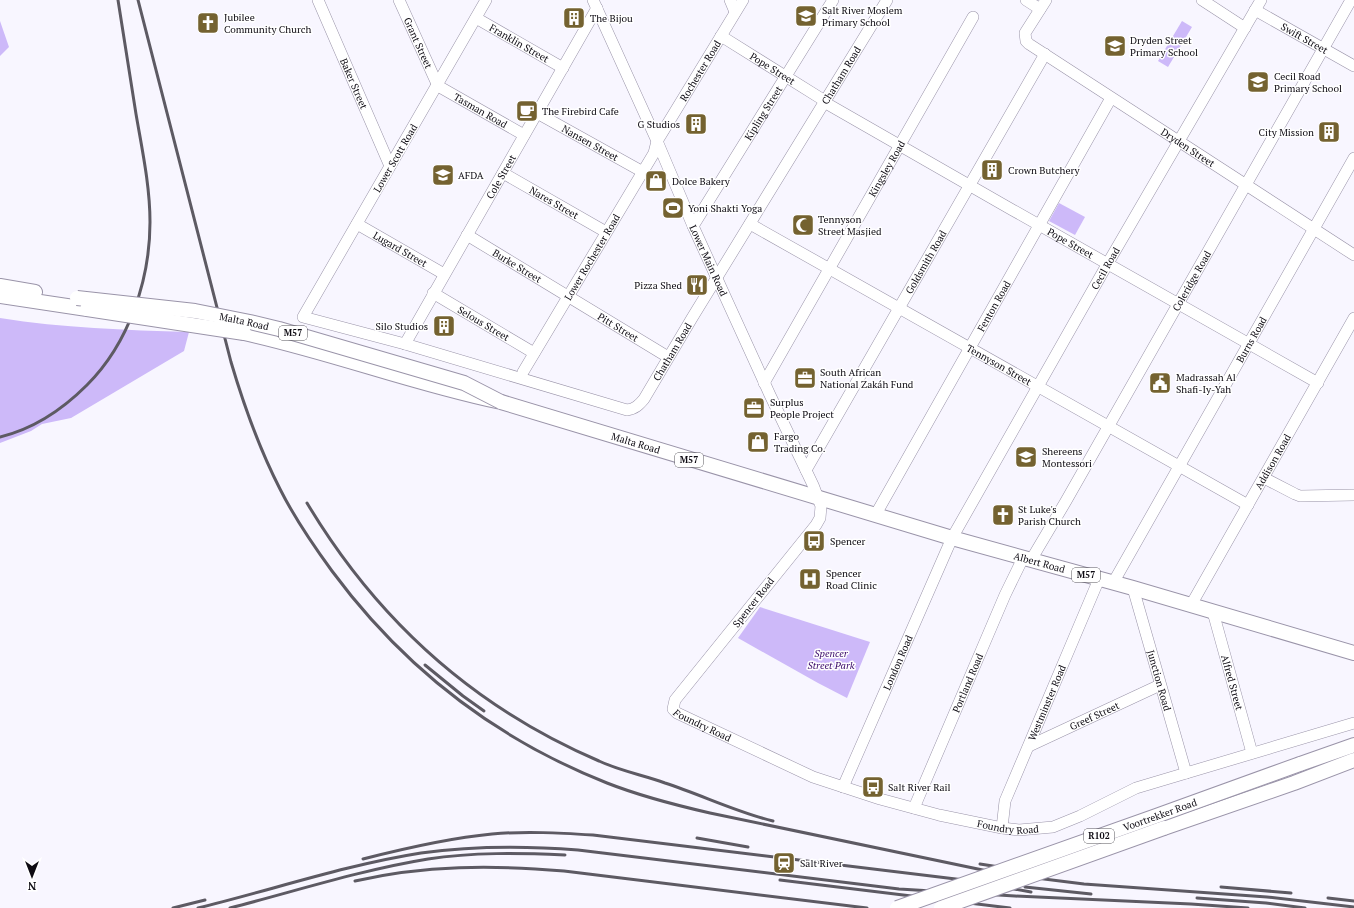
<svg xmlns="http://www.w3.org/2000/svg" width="1354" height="908" viewBox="0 0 1354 908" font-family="'PT Serif',serif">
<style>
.green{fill:#cdb9f9}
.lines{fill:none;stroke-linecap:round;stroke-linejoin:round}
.minor-casing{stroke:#9a94a9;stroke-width:12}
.major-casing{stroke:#9a94a9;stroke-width:16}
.minor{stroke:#fff;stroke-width:11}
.major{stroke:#fff;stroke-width:14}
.rail{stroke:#5d5a63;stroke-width:3}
.major-bridge-casing{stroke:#9a94a9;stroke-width:16;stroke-linecap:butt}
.major-bridge{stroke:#fff;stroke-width:14}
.labels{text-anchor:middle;stroke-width:3;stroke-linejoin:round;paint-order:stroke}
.shield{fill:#fff;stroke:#56545a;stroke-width:1}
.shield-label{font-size:9px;font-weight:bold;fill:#0e0b13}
.poi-label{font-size:10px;fill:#0e0b13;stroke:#fff;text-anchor:start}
.street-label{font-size:10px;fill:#0e0b13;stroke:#fff}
.park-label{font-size:10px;font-style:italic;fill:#390969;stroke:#fff}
</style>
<rect width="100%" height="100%" fill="#f8f6ff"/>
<g class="green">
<path d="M0 21 9 47 0 56Z"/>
<path d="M1182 21 1192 27 1168 67 1158 61Z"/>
<path d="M1059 203 1085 217 1075 235 1049 221Z"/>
<path d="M0 318C63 328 125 330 189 332L184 351 71 418 42 424 31 431 0 443Z"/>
<path d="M760 607 870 642 847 698 818 683 738 638Z"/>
</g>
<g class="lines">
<g class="minor-casing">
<g id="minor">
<path id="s1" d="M318 0 390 166"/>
<path id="s2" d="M399 0 438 86"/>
<path id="s3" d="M486 0 303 317 405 344 627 410C635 409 639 405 644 399L692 318 887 0"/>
<path id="s4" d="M593 0 657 141 693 226 770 395 813 485 821 506 820 518 816 525 675 700 673 709 677 713 813 777 880 799 939 815 1002 828 1019 830 1053 827 1080 816 1136 788 1354 723"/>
<path d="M730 0 735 12"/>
<path d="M1026 0 1040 9"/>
<path id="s5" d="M1046 0 1025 33 1026 41 1029 44 1354 255"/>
<path d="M1202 0 1245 28"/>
<path id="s6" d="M1255 10 1354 66"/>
<path id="s7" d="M476 18 563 68"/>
<path id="s8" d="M721 36 825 101"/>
<path id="s9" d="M438 86 524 135"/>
<path id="s10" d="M824 102C988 197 1153 289 1318 383"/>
<path id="s11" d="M537 113 643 172"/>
<path id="s12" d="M503 173 606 232"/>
<path id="s13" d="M357 224 444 274"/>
<path id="s14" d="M750 224 1248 505"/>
<path id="s15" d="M693 226 833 0"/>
<path id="s16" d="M467 235 668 357"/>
<path id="s17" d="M433 293 534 353"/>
<path id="s18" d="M405 344 597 8"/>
<path id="s19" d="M523 372 654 153 657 141 662 133 743 0"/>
<path id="s20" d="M764 383 973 17"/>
<path id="s21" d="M806 470 1045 54"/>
<path d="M1264 478 1295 494 1300 496 1354 495"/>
<path id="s22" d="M876 514 1111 98"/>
<path id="s23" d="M1031 560 1066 501 1351 0"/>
<path id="s24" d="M1113 583 1354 158"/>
<path id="s25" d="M1133 588 1186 773"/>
<path id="s26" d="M1191 605 1354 318"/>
<path id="s27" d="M1213 612 1252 753"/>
<path id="s28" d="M1029 746 1160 685"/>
<path id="s29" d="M843 787 952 538 1108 263 1261 0"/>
<path id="s30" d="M914 808 1005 595 1023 558"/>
<path id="s31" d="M1002 828 1005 801 1099 579"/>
</g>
</g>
<g class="major-casing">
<g id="major">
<path d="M0 286 35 292"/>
<path d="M0 296 87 309"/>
<path id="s32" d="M244 333C331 352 414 384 501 402L952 538 1133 588 1354 653"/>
<path d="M1300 764 1354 745"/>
<path d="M1164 828 1294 783 1354 760"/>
</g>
</g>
<use href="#minor" class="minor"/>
<use href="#major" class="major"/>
<g class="rail">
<path d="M138 0 231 362C244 406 259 448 280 489 294 517 313 545 332 571 403 667 496 739 607 783 640 796 675 805 710 813L997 873 1084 884 1267 897 1354 907"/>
<path d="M0 437C33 429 63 409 87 385 129 343 150 280 150 222 150 186 142 149 136 114 130 76 124 38 118 0"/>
<path d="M307 503C377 620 473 707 599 761 620 771 643 775 665 783 702 795 736 812 773 821"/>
<path d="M425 665 463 696 484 711"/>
<path d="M697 838 748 847"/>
<path d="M363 859C406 848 449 838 492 834 526 831 560 833 593 835L964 880 1031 892"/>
<path d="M980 864 1012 869"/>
<path d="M780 880 1010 908"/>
<path d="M355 881C425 865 493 865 564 871L867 908"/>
<path d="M1025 887 1091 894"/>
<path d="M1221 887 1291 893"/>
<path d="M1197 898 1266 903 1305 908"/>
<path d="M1328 898 1354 901"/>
<path d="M173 908 205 900"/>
<path d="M198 908C272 890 345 865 421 853 473 846 525 846 578 850L899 889 1015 896 1191 904 1248 908"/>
<path d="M230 908C296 891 361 870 428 859 473 852 520 853 565 855"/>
</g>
<g class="major-bridge-casing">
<g id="major-bridge">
<path id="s33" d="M77 298 195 311 250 322 279 329 464 383 501 402"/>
<path d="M87 309 244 333"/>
<path id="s34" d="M897 908 1156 816 1300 764"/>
<path d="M941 908 1164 828"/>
</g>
</g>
<use href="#major-bridge" class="major-bridge"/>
</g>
<defs>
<g id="school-square" transform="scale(1.15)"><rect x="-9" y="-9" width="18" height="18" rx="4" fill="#746230" stroke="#fff"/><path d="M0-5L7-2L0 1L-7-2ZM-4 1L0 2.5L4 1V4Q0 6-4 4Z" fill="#fff"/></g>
<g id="building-square" transform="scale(1.15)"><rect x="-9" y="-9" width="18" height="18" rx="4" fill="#746230" stroke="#fff"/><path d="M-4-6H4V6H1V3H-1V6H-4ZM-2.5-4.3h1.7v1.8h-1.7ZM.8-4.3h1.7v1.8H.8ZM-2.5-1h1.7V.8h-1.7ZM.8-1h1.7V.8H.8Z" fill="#fff"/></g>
<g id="church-square" transform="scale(1.15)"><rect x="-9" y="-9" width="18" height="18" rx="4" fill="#746230" stroke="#fff"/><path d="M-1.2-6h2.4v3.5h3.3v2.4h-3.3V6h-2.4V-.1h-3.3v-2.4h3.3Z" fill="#fff"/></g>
<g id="cafe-square" transform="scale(1.15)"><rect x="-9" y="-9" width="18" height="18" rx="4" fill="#746230" stroke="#fff"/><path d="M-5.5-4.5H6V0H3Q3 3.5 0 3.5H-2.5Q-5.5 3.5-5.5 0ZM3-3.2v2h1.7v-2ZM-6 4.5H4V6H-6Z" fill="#fff"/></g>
<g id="university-square" transform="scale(1.15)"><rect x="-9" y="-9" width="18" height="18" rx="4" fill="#746230" stroke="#fff"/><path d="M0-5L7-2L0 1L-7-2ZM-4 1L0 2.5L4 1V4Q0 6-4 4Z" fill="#fff"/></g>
<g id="shop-square" transform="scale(1.15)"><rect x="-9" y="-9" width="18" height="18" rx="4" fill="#746230" stroke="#fff"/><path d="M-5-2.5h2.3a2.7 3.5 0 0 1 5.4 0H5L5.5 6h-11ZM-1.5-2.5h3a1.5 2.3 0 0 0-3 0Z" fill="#fff"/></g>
<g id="stadium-square" transform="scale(1.15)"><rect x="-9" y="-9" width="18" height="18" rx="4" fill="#746230" stroke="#fff"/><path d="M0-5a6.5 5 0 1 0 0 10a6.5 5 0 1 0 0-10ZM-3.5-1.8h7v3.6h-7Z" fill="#fff"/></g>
<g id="mosque-square" transform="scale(1.15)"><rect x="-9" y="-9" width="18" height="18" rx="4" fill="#746230" stroke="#fff"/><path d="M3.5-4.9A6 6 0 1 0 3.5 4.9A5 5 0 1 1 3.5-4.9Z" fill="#fff"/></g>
<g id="restaurant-square" transform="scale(1.15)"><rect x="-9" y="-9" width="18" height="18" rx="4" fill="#746230" stroke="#fff"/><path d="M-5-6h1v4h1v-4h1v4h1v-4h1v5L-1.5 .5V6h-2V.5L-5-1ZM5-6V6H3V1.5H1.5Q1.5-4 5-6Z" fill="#fff"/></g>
<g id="office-square" transform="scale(1.15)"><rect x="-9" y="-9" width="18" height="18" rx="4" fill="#746230" stroke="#fff"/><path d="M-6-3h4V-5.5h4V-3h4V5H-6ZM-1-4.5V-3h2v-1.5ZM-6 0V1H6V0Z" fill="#fff"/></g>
<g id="civic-square" transform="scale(1.15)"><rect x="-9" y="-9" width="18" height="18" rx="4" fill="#746230" stroke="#fff"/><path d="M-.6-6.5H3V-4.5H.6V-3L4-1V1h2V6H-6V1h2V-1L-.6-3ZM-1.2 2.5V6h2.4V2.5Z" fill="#fff"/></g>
<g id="bus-square" transform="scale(1.15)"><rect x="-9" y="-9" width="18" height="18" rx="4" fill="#746230" stroke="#fff"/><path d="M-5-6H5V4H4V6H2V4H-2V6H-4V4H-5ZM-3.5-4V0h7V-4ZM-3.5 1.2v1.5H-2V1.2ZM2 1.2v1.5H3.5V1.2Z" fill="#fff"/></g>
<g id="hospital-square" transform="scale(1.15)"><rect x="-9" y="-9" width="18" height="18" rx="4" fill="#746230" stroke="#fff"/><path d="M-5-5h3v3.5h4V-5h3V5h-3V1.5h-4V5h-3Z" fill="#fff"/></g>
<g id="station-square" transform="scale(1.15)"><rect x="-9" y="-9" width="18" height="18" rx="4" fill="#746230" stroke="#fff"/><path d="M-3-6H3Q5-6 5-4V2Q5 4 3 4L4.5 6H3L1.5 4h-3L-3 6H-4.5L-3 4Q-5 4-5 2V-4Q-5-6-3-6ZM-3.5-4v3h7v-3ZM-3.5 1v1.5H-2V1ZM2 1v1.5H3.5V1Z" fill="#fff"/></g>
</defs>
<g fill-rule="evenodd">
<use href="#school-square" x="806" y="16"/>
<use href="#building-square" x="574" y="18"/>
<use href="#church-square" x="208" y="23"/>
<use href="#school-square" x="1115" y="46"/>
<use href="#school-square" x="1258" y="82"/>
<use href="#cafe-square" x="527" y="111"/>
<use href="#building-square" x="696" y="124"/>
<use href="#building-square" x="1329" y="132"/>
<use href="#building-square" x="992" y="170"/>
<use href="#university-square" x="443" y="175"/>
<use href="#shop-square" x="656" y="181"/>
<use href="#stadium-square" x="673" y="208"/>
<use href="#mosque-square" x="803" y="225"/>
<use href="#restaurant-square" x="697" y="285"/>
<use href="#building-square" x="444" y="326"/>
<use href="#office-square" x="805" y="378"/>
<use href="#civic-square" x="1160" y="383"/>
<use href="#office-square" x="754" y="408"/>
<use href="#shop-square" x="758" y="442"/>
<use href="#school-square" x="1026" y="457"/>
<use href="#church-square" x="1003" y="515"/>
<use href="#bus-square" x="814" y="541"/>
<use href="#hospital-square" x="810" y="579"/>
<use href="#bus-square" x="873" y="787"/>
<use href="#station-square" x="784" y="863"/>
</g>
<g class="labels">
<g class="shield">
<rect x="279" y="326" width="28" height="14" rx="3"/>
<rect x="675" y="453" width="28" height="14" rx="3"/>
<rect x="1072" y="568" width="28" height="14" rx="3"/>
<rect x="1084" y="829" width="30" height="14" rx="3"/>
</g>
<g class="shield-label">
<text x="293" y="336">M57</text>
<text x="689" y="463">M57</text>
<text x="1086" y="578">M57</text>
<text x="1099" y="839">R102</text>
</g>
<g class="poi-label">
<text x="822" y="14">Salt River Moslem<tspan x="822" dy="12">Primary School</tspan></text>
<text x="224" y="21">Jubilee<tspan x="224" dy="12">Community Church</tspan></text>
<text x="590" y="22">The Bijou</text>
<text x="1130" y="44">Dryden Street<tspan x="1130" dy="12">Primary School</tspan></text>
<text x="1274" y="80">Cecil Road<tspan x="1274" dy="12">Primary School</tspan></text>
<text x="542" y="115">The Firebird Cafe</text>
<text x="680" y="128" text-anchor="end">G Studios</text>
<text x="1314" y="136" text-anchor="end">City Mission</text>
<text x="1008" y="174">Crown Butchery</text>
<text x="458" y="179">AFDA</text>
<text x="672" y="185">Dolce Bakery</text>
<text x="688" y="212">Yoni Shakti Yoga</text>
<text x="818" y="223">Tennyson<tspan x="818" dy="12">Street Masjied</tspan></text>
<text x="682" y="289" text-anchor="end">Pizza Shed</text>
<text x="428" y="330" text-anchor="end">Silo Studios</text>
<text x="820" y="376">South African<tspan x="820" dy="12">National Zakáh Fund</tspan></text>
<text x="1176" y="381">Madrassah Al<tspan x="1176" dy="12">Shafi-Iy-Yah</tspan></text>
<text x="770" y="406">Surplus<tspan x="770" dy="12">People Project</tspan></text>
<text x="774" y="440">Fargo<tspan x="774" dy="12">Trading Co.</tspan></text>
<text x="1042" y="455">Shereens<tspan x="1042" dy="12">Montessori</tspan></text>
<text x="1018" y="513">St Luke's<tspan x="1018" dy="12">Parish Church</tspan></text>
<text x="830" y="545">Spencer</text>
<text x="826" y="577">Spencer<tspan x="826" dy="12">Road Clinic</tspan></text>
<text x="888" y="791">Salt River Rail</text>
<text x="800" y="867">Salt River</text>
</g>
<g class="street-label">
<text dy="4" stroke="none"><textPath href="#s6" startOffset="57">Swift Street</textPath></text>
<text dy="4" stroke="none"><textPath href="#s2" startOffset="47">Grant Street</textPath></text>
<text dy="4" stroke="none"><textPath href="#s7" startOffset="50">Franklin Street</textPath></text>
<text dy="4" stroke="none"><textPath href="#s8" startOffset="61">Pope Street</textPath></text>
<text dy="4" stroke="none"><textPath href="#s19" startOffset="350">Rochester Road</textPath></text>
<text dy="4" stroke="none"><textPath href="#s3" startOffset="1103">Chatham Road</textPath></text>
<text dy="4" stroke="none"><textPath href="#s1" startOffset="91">Baker Street</textPath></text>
<text dy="4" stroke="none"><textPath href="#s9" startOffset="49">Tasman Road</textPath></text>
<text dy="4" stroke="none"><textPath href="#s15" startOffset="133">Kipling Street</textPath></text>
<text dy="4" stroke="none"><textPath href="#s11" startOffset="61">Nansen Street</textPath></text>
<text dy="4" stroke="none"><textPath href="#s5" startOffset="241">Dryden Street</textPath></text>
<text transform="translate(395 158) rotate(-60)" y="4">Lower Scott Road</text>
<text dy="4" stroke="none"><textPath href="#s20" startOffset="247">Kingsley Road</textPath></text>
<text dy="4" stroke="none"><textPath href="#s18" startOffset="193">Cole Street</textPath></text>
<text dy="4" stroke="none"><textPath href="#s12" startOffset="59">Nares Street</textPath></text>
<text dy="4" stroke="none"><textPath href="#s10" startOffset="284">Pope Street</textPath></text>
<text dy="4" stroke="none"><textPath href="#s13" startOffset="50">Lugard Street</textPath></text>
<text dy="4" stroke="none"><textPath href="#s19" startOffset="134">Lower Rochester Road</textPath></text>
<text dy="4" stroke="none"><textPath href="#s4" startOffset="285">Lower Main Road</textPath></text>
<text dy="4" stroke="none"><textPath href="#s21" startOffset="240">Goldsmith Road</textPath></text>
<text dy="4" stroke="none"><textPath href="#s16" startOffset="59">Burke Street</textPath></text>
<text dy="4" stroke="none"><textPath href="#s29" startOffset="582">Cecil Road</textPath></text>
<text dy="4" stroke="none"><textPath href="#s23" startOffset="322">Coleridge Road</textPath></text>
<text dy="4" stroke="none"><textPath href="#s22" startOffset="239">Fenton Road</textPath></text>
<text dy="4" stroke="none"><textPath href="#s33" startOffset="169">Malta Road</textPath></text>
<text dy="4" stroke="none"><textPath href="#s17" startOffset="59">Selous Street</textPath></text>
<text dy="4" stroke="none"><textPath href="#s16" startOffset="177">Pitt Street</textPath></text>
<text dy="4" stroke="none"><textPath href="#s24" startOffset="280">Burns Road</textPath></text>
<text dy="4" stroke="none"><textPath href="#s3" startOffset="779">Chatham Road</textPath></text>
<text dy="4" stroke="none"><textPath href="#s14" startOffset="286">Tennyson Street</textPath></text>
<text dy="4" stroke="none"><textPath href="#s32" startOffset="407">Malta Road</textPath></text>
<text dy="4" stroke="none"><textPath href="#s26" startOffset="165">Addison Road</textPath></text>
<text dy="4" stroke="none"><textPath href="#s32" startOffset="828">Albert Road</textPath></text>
<text transform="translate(753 602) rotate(-52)" y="4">Spencer Road</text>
<text dy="4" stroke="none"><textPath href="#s29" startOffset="136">London Road</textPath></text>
<text dy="4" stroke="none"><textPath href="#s25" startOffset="96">Junction Road</textPath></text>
<text dy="4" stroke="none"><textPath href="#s27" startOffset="73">Alfred Street</textPath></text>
<text dy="4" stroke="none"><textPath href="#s30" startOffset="136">Portland Road</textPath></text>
<text dy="4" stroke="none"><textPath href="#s31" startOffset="134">Westminster Road</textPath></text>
<text dy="4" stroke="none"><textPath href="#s28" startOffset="72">Greef Street</textPath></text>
<text dy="4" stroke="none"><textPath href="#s4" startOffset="843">Foundry Road</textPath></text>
<text dy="4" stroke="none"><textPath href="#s34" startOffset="279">Voortrekker Road</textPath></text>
<text dy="4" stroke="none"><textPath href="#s4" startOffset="1167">Foundry Road</textPath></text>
</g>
<g class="park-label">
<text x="831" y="657">Spencer<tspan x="831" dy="12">Street Park</tspan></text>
</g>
</g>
<g transform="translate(32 876) rotate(180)" stroke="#ffffff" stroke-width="3" paint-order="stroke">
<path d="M0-3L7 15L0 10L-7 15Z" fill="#0e0b13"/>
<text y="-6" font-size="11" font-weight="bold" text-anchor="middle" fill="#0e0b13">N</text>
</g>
</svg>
